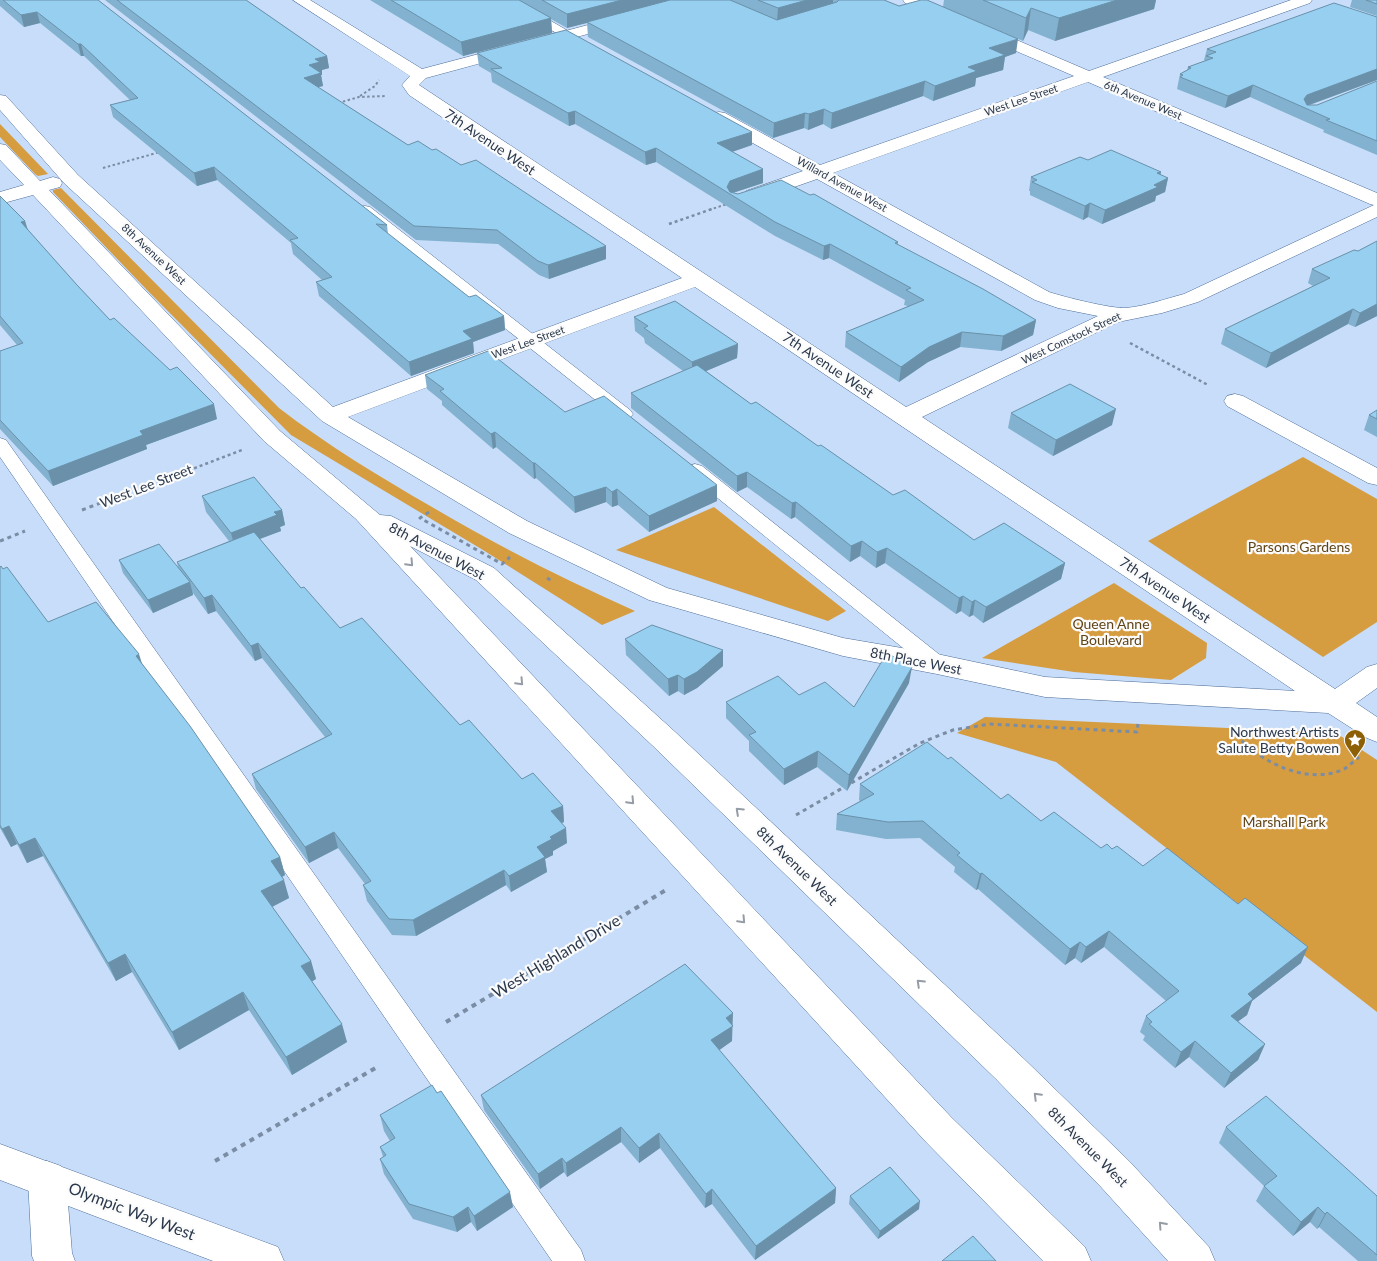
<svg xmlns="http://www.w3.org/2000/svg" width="1377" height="1261" viewBox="0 0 1377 1261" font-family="Lato,sans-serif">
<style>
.green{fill:#d69c40}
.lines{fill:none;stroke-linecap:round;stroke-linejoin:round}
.lane-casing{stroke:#4e6d97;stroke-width:1}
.street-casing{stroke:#4e6d97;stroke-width:1}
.secondary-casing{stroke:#4e6d97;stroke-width:1}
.path-far3{stroke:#7b8da5;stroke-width:2;stroke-dasharray:2.5 2.5;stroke-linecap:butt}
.path-far2{stroke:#7b8da5;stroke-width:2.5;stroke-dasharray:3 3;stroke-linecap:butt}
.path-far1{stroke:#7b8da5;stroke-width:3;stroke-dasharray:4 4;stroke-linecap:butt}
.path{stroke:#7b8da5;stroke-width:4;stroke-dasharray:5 5;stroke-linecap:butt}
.lane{fill:#fff;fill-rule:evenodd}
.street{fill:#fff;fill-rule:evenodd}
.secondary{fill:#fff;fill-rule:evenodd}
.path-bridge{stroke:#7b8da5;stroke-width:3;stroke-dasharray:4 4;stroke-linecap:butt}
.wall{fill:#82b2cf}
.shaded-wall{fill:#6a91a9}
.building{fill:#97cff1;stroke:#6a91a9}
.oneway{stroke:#959ca6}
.labels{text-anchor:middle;stroke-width:4.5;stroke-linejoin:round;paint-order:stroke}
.far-street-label{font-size:11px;fill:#2b394c;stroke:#fbfbfb}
.street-label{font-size:14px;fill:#2b394c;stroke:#fbfbfb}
.park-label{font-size:14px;fill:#604416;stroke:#fbfbfb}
.poi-label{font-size:14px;fill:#2b394c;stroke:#fbfbfb;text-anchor:end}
.near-street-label{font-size:16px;fill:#2b394c;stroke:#fbfbfb}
</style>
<rect width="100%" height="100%" fill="#c7ddf9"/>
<g class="green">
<path d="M0 124 48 174 38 176 35 174 0 137Z"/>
<path d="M61 188 279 408C327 445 380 477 432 507 498 546 565 580 635 611L602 625 483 550 291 435 147 290 53 192V190Z"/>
<path d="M1303 457 1377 499V622L1323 657 1148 541Z"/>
<path d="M714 507 846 611 828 621 616 550Z"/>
<path d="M1114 583 1207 643 1206 658 1171 680 1074 672 982 658Z"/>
<path d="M985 717 1336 733 1377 760V1012L1056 762 957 733Z"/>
</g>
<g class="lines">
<g class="lane-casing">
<g id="lane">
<path d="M500 0H515L575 35 569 39 565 38Z"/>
<path d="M365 206 370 207 630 410 633 414 630 418 624 419 618 418 360 213 358 210 360 207Z"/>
<path d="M0 438 6 440 581 1250 585 1261H552L0 457Z"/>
<path d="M695 464 702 466 945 659 948 664 945 669 937 671 929 669 688 474 686 470 688 466Z"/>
</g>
</g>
<g class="street-casing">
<g id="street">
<path d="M293 0H310L422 69 618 17H628L631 20 628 23 426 78 419 85 906 407 1098 316 1058 308 1035 300 817 179 760 199 753 201 746 199 744 195 746 191 803 171 713 121 710 117 713 113 719 112 725 113 820 165 1074 76 905 3 903 0H923L1089 71 1291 0H1312L1310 3 1103 77 1377 193V217L1198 302 1162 313 1118 322 922 417 1335 689 1367 667 1377 664V688L1356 703 1377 717V742L1367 738 1328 713 1045 697 937 674 843 656 649 600 509 533 322 421 64 183 0 110V95L6 96 78 175 333 407 682 278 409 95 402 85 410 76ZM1088 82 1370 204 1374 205 1184 294C1165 299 1146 306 1126 308 1112 309 1064 297 1049 292L833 173ZM695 287 1295 691 1045 677 937 654 843 638 667 588 527 521 348 417Z"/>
<path d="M0 144 6 145 40 181 53 177 60 179 62 183 60 187 49 190 280 431 380 515 391 516 494 568 673 730 1022 1057 1129 1161 1209 1247 1215 1261H1168L1101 1187 996 1079 653 746 476 580 410 546 952 1118 1085 1247 1091 1261H1043L926 1142 356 519 264 441 33 195 0 204V192L24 185 0 160Z"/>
<path d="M1235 394 1243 396 1377 468V485L1368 483 1227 406 1224 401 1227 396Z"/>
<path d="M47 1161 61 1166 66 1179 72 1253 75 1261H34L32 1256 28 1179 33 1166Z"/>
</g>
</g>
<g class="secondary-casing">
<path id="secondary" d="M0 1144 278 1247 284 1261H213L0 1180Z"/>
</g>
<g class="path-far3">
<path d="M360 96 375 86 379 80"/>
<path d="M338 103 359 97 386 96"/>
<path d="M103 168 160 152"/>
<path d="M709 210 727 204"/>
</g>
<g class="path-far2">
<path d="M669 224 712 209"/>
<path d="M1130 343 1208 385"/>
<path d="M166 479 242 450"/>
</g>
<g class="path-far1">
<path d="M82 510 169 477"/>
<path d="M0 541 25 531"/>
<path d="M547 578 554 582"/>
<path d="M1231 729C1254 759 1305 787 1344 769 1349 766 1354 761 1359 757"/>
<path d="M796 815 920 743 953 730 990 724 1137 732 1138 724"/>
</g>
<g class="path">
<path d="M446 1022 666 890"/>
<path d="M215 1161 379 1066"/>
</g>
<use href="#lane" class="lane"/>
<use href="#street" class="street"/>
<use href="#secondary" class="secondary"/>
<path class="path-bridge" d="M429 512 420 518 502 564 510 557"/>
</g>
<g class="wall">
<path d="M0 0H98L387 225 388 234 469 297 504 316 505 330 473 342 474 353 411 376 319 296 316 282 322 280 293 254 291 243 217 180 197 186 113 117 110 105 130 100 84 56H81L40 23 24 27 0 6Z"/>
<path d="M105 0H246L327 56 329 68 322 70V75H321L323 86 318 87 408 145 432 150 461 165 606 246V259L549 279 539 275 498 244 416 240Z"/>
<path d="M370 0H884L1016 53 1005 57 1003 70 976 78 975 86 933 101 923 96 831 129 823 124 808 130 804 128 773 138 588 37 587 23 567 28 551 19 552 33 463 56Z"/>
<path d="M944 0H1156L1154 9 1055 41 1028 30 1023 41 943 7Z"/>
<path d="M1352 0H1377V16L1350 7Z"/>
<path d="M1377 17V80L1310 105H1317L1377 81V155L1323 132 1324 130 1250 97 1225 108 1177 89 1180 74 1187 70 1188 67 1205 61 1204 60 1207 49Z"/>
<path d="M477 53 752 132V145L732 152 763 183 733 193 898 242V245L1036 320 1033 335 1001 351 960 347 928 362 899 382 845 347 846 332 908 306 904 305 905 300 829 258 823 260 775 236 656 162 646 165 575 124 569 126 492 82 491 73 479 66Z"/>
<path d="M1088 160 1161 172 1160 175 1168 178 1165 192 1156 196 1155 201 1102 224 1088 217 1083 220 1030 195V191H1029L1031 177Z"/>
<path d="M0 196 25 221 28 230 77 285 110 320 217 419 146 445 147 449 53 486 0 429V351L17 345 0 325Z"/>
<path d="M1377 241V316L1355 327 1348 324 1266 368 1221 344 1225 329 1313 286 1308 283 1312 269 1358 251Z"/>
<path d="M634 317 738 344 737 358 706 371 751 404 818 446 893 495 974 540 1065 563 1061 579 983 623 973 615 969 617 961 611 956 614 885 563 876 568 860 556 850 562 795 517 791 519 747 487 737 492 631 408V393L683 371 645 343 644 338 635 331Z"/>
<path d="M425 375 565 412 717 501 649 532 618 505 612 507 606 502 575 513 536 478 534 479 496 447 493 449 442 405V401L427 389Z"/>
<path d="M1377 410V437L1364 430 1369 415Z"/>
<path d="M1011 413 1112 425 1053 456 1008 428Z"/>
<path d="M202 496 282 510 285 525 280 527 281 531 260 539 301 588 340 628 460 725 522 779 563 806 564 822 561 823 567 843 553 851V855L545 859 547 872 511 892 506 885 416 936 392 935 367 901 363 885 365 884 338 848 309 863 256 789 252 774 325 737 262 658 255 661 216 611 208 614 193 593V595L153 613 123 573 119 560 178 567 177 562 229 541 206 512Z"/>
<path d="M0 567 3 569 48 622 143 665 280 857 285 875 282 877 289 898 272 907 311 961 316 979 312 981 347 1042 292 1075 249 1010 179 1050 132 972 116 981 43 856 27 863 17 844 11 847 0 828Z"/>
<path d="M625 639 723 666 697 688 684 695 678 691 669 696 626 655Z"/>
<path d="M909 683 847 791 817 767 784 785 749 751V741L726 718V702L799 695 854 707Z"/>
<path d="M948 759 1001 799 1041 821 1101 848 1112 849 1143 866 1301 963 1252 1001 1247 1015 1238 1021 1265 1044 1258 1060 1224 1088 1189 1057 1175 1068 1143 1040 1145 1036 1140 1032 1146 1016 1166 1001 1104 947 1081 963 1075 958 1065 965 978 889 976 890 954 872 955 867 920 838 886 839 836 830 837 814 860 801 859 800 860 784Z"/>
<path d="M732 1041 719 1050 836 1188 835 1203 755 1260 712 1204 705 1208 660 1148 639 1163 621 1142 567 1177 564 1172 540 1189 484 1110 481 1095Z"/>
<path d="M380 1115 513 1207 477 1231 471 1222 457 1232 413 1219 384 1174 380 1159 383 1157 380 1147 390 1141 384 1131Z"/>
<path d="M1226 1127 1377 1196V1261H1358L1319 1227 1317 1229 1310 1222 1293 1236 1256 1201 1264 1186 1219 1143Z"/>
<path d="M850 1196 919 1209 878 1239 849 1204Z"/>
</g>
<g class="shaded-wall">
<path d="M622 0H675L567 28V14Z"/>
<path d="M807 0H833V6L777 22 778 8Z"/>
<path d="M1117 0H1156L1154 9 1055 41 1059 18Z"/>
<path d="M1031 8 1028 30 1023 41 1026 18Z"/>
<path d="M37 12 40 23 24 27 21 15Z"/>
<path d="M551 18 552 33 463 56 461 42Z"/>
<path d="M1018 39 1016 53 1005 57 1003 70 976 78 975 86 933 101 935 86 968 67 989 48Z"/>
<path d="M78 44H81L84 56H81Z"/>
<path d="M327 56 329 68 322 70V75H321L323 86 307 90 304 78 309 65 315 59Z"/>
<path d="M1377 69V80L1303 107 1304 99 1307 95Z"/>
<path d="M925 81 923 96 831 129 832 113Z"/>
<path d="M1253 85 1250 97 1225 108 1228 96Z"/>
<path d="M824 109 823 124 808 130 809 114Z"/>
<path d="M575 111V124L569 126 568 113Z"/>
<path d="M805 113 804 128 773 138 774 123Z"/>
<path d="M752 132V145L717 157V143Z"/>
<path d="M656 148V162L646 165 645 152Z"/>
<path d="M214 167 217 180 197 186 194 173Z"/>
<path d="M763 169V183L729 194 727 187 730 181Z"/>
<path d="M1161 172 1158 183 1168 178 1165 192 1156 196 1155 201 1102 224 1105 210 1157 173Z"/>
<path d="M1090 203 1088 217 1083 220 1085 206Z"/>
<path d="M25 221 29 235 21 222Z"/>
<path d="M830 244 829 258 823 260 824 246Z"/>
<path d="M606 246V259L549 279 548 265Z"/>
<path d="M1377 304V316L1355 327 1360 313Z"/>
<path d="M1353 309 1348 324 1266 368 1271 353Z"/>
<path d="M504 316 505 330 473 342 474 353 411 376 409 362 463 331Z"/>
<path d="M1036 320 1033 335 1001 351 1003 336Z"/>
<path d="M962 332 960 347 928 362 899 382 901 367 929 347Z"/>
<path d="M738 344 737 358 692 377V362Z"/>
<path d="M214 404 217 419 146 445 147 449 53 486 48 471 140 431Z"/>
<path d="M1116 409 1112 425 1053 456 1056 440Z"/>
<path d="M495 432 496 447 493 449 491 434Z"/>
<path d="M533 463H535L536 478 534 479Z"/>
<path d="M747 472V487L737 492V476Z"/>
<path d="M717 485V501L649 532V516Z"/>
<path d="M606 487V502L575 513 574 497Z"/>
<path d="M617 489 618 505 612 507V492Z"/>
<path d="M796 502 795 517 791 519 792 503Z"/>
<path d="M282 510 285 525 280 527 281 531 235 548 231 533 274 512Z"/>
<path d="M862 541 860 556 850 562 851 546Z"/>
<path d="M887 548 885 563 876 568 877 552Z"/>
<path d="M1065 563 1061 579 983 623 986 607Z"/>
<path d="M190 582 193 595 153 613 148 600Z"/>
<path d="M212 595 216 611 208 614 204 598Z"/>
<path d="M963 596 961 611 956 614 959 598Z"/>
<path d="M975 600 973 615 969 617 972 602Z"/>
<path d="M258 643 262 658 255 661 251 646Z"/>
<path d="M723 650V666L697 688 684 695V679Z"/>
<path d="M139 654 145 673 136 656Z"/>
<path d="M912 667 909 683 847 791 849 775Z"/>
<path d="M678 675V691L669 696 668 679Z"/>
<path d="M818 751 817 767 784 785V769Z"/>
<path d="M563 806 564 822 553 827 551 811Z"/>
<path d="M9 826 17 844 11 847 2 829Z"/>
<path d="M566 828 567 843 553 851V855L545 859 547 872 511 892 509 876 537 847 550 837Z"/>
<path d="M334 832 338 848 309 863 305 847Z"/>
<path d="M35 838 43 856 27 863 19 845Z"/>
<path d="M280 857 285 875 277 880 271 861Z"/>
<path d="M504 870 506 885 416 936 413 920Z"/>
<path d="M982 873 978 889 976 890 980 874Z"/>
<path d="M284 880 289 898 266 910 261 891Z"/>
<path d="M1109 931 1104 947 1081 963 1086 947Z"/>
<path d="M1080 942 1075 958 1065 965 1070 949Z"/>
<path d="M1308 947 1301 963 1252 1001 1247 1015 1225 1031 1231 1016 1248 994Z"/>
<path d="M125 954 132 972 116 981 108 963Z"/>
<path d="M311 961 316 979 306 985 301 966Z"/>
<path d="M243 992 249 1010 179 1050 172 1032Z"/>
<path d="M733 1013 732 1041 711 1056V1040L726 1018Z"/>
<path d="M342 1024 347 1042 292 1075 286 1057Z"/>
<path d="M1195 1041 1189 1057 1175 1068 1181 1052Z"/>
<path d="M1265 1044 1258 1060 1224 1088 1231 1073Z"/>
<path d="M621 1127V1142L567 1177 566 1163Z"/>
<path d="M659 1133 660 1148 639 1163V1148Z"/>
<path d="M562 1158 564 1172 540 1189 538 1174Z"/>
<path d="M836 1188 835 1203 755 1260 756 1246Z"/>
<path d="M712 1189V1204L705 1208 706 1194Z"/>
<path d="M510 1192 513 1207 477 1231 474 1216Z"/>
<path d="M920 1201 919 1209 878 1239 880 1231Z"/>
<path d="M468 1207 471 1222 457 1232 453 1217Z"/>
<path d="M1318 1207 1310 1222 1293 1236 1301 1222Z"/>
<path d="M1327 1212 1319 1227 1317 1229 1325 1214Z"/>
</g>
<g class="building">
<path d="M3 0H98L387 225 376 224 469 297 476 295 504 316 463 331 472 339 409 362 316 282 332 277 290 240 298 238 214 167 194 173 110 105 138 98 81 44H78L37 12 21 15Z"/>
<path d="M117 0H246L327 56 315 59 320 62 309 65 321 73 304 78 408 145 418 141 432 150 436 149 461 165 476 160 606 246 548 265 538 261 497 230 414 226Z"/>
<path d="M391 0H519L551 18 461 42Z"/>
<path d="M542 0H622L567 14Z"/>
<path d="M670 0H730L777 20 837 2 839 0H884L899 6 921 0H927L1018 39 989 48 1005 55 968 67 977 71 935 86 925 81 832 113 824 109 809 114 805 113 774 123 587 22Z"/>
<path d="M758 0H807L778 8Z"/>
<path d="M983 0H1117L1059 18 1031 8 1026 18Z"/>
<path d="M1366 0H1377V4Z"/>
<path d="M1334 3 1377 17V69L1307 95 1304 99 1307 105H1317L1377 81V141L1326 120 1330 119 1253 85 1228 96 1180 77 1183 75 1180 74 1191 68 1188 67 1213 58 1206 56 1216 52 1207 49Z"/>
<path d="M566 30 752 132 717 143 763 169 730 181 727 187 730 192 738 194 781 180 810 195 814 194 898 242 895 243 983 289 1036 320 1003 336 962 332 929 347 901 367 846 332 924 300 906 290 911 288 830 244 824 246 775 222 656 148 645 152 575 111 568 113 491 69 502 68 477 53Z"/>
<path d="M1111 150 1161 172 1157 173 1168 178 1154 185 1158 187 1105 210 1090 203 1085 206 1032 182 1037 180 1031 177 1080 157 1088 160Z"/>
<path d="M0 196 25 221 21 222 77 285 110 320 114 318 170 370 177 367 214 404 140 431 143 435 48 471 0 420V351L23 343 0 316Z"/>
<path d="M1377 241V304L1360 313 1353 309 1271 353 1225 329 1330 278 1312 269 1354 250 1358 251Z"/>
<path d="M675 301 738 344 692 362 644 328 648 326 634 317Z"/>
<path d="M488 351 565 412 604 396 717 485 649 516 617 489 612 492 606 487 574 497 535 463H533L495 432 491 434 440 391 444 389 425 375Z"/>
<path d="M697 365 751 404 756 402 818 446 821 445 893 495 905 490 974 540 1004 523 1065 563 986 607 975 600 972 602 963 596 959 598 887 548 877 552 862 541 851 546 796 502 792 503 747 472 737 476 631 393Z"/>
<path d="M1070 384 1116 409 1056 440 1011 413Z"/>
<path d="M1377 410V419L1369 415Z"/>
<path d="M254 477 282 510 274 512 277 515 231 533 202 496Z"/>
<path d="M254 532 301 588 304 587 340 628 362 618 460 725 469 720 522 779 533 773 563 806 551 811 566 828 550 837 552 839 537 847 545 857 509 876 504 870 413 920 389 919 363 885 371 881 334 832 305 847 252 774 332 734 258 643 251 646 212 595 204 598 177 562Z"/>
<path d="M159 544 190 582 148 600 119 560Z"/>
<path d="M1 566 3 569 7 567 48 622 96 602 139 654 136 656 190 726 280 857 271 861 284 880 261 891 311 961 301 966 342 1024 286 1057 243 992 172 1032 125 954 108 963 35 838 19 845 9 826 2 829 0 825V567Z"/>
<path d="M652 625 723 650 697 672 684 679 678 675 668 679 625 639Z"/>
<path d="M887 653 912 667 849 775 818 751 784 769 749 735 756 732 726 702 778 676 799 695 825 682 854 707Z"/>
<path d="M927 742 948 759 951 757 1001 799 1008 794 1041 821 1054 812 1101 848 1107 844 1112 849 1117 846 1143 866 1167 848 1238 904 1245 898 1308 947 1248 994 1253 999 1231 1016 1265 1044 1231 1073 1195 1041 1181 1052 1149 1024 1152 1022 1146 1016 1179 991 1109 931 1086 947 1080 942 1070 949 982 873 980 874 957 855 960 853 923 821 888 822 837 814 874 794 860 784Z"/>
<path d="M685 964 733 1013 726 1018 733 1026 711 1040 836 1188 756 1246 712 1189 706 1194 659 1133 639 1148 621 1127 566 1163 562 1158 538 1174 481 1095Z"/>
<path d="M432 1085 437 1093 441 1091 510 1192 474 1216 468 1207 453 1217 409 1204 380 1159 386 1155 380 1147 395 1138 380 1115Z"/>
<path d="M1266 1096 1377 1196V1255L1327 1212 1325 1214 1318 1207 1301 1222 1264 1186 1277 1176 1226 1127Z"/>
<path d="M890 1167 920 1201 880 1231 850 1196Z"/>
<path d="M973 1236 996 1261H942Z"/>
</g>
<defs><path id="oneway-chevron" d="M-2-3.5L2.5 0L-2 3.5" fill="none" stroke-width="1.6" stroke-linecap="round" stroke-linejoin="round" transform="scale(1.25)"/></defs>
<g class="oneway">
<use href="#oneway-chevron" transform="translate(410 563) rotate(47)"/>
<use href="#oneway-chevron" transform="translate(520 682) rotate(47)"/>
<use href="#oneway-chevron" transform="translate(631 801) rotate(47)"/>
<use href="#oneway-chevron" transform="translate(739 811) rotate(-137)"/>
<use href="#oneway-chevron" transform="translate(742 920) rotate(47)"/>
<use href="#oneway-chevron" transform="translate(920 983) rotate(-136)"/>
<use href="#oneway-chevron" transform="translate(1037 1096) rotate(-135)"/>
<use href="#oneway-chevron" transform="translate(1162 1225) rotate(-132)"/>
</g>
<defs>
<g id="sight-pin" transform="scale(1.125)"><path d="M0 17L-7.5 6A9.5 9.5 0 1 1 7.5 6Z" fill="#8d5f06" stroke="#fbfbfb"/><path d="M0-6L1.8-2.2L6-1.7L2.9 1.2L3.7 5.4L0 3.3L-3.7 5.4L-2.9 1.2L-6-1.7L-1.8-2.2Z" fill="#fff"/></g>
</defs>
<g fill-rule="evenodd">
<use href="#sight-pin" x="1355" y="740"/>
</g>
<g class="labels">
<g class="far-street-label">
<text transform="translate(1021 100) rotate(-19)" y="4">West Lee Street</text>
<text transform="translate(1143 100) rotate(23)" y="4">6th Avenue West</text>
<text transform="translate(842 184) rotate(29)" y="4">Willard Avenue West</text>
<text transform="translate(154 254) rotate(43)" y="4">8th Avenue West</text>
<text transform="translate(1071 338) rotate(-25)" y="4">West Comstock Street</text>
<text transform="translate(528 342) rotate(-20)" y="4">West Lee Street</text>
</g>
<g class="street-label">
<text transform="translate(490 142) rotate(34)" y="5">7th Avenue West</text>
<text transform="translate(828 365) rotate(34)" y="5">7th Avenue West</text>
<text transform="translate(146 486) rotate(-21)" y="5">West Lee Street</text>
<text transform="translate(437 551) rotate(28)" y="5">8th Avenue West</text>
<text transform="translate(1165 590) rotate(34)" y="5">7th Avenue West</text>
<text transform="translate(916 661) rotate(11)" y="5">8th Place West</text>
<text transform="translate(797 866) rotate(44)" y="5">8th Avenue West</text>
<text transform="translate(1088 1147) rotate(45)" y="5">8th Avenue West</text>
</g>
<g class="park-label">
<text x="1299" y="552">Parsons Gardens</text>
<text x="1111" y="629">Queen Anne<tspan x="1111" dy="16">Boulevard</tspan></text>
<text x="1284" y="827">Marshall Park</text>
</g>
<g class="poi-label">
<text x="1339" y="737">Northwest Artists<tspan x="1339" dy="16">Salute Betty Bowen</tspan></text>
</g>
<g class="near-street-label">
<text transform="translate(556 956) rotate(-31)" y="6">West Highland Drive</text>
<text transform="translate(132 1211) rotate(21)" y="6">Olympic Way West</text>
</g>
</g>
</svg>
